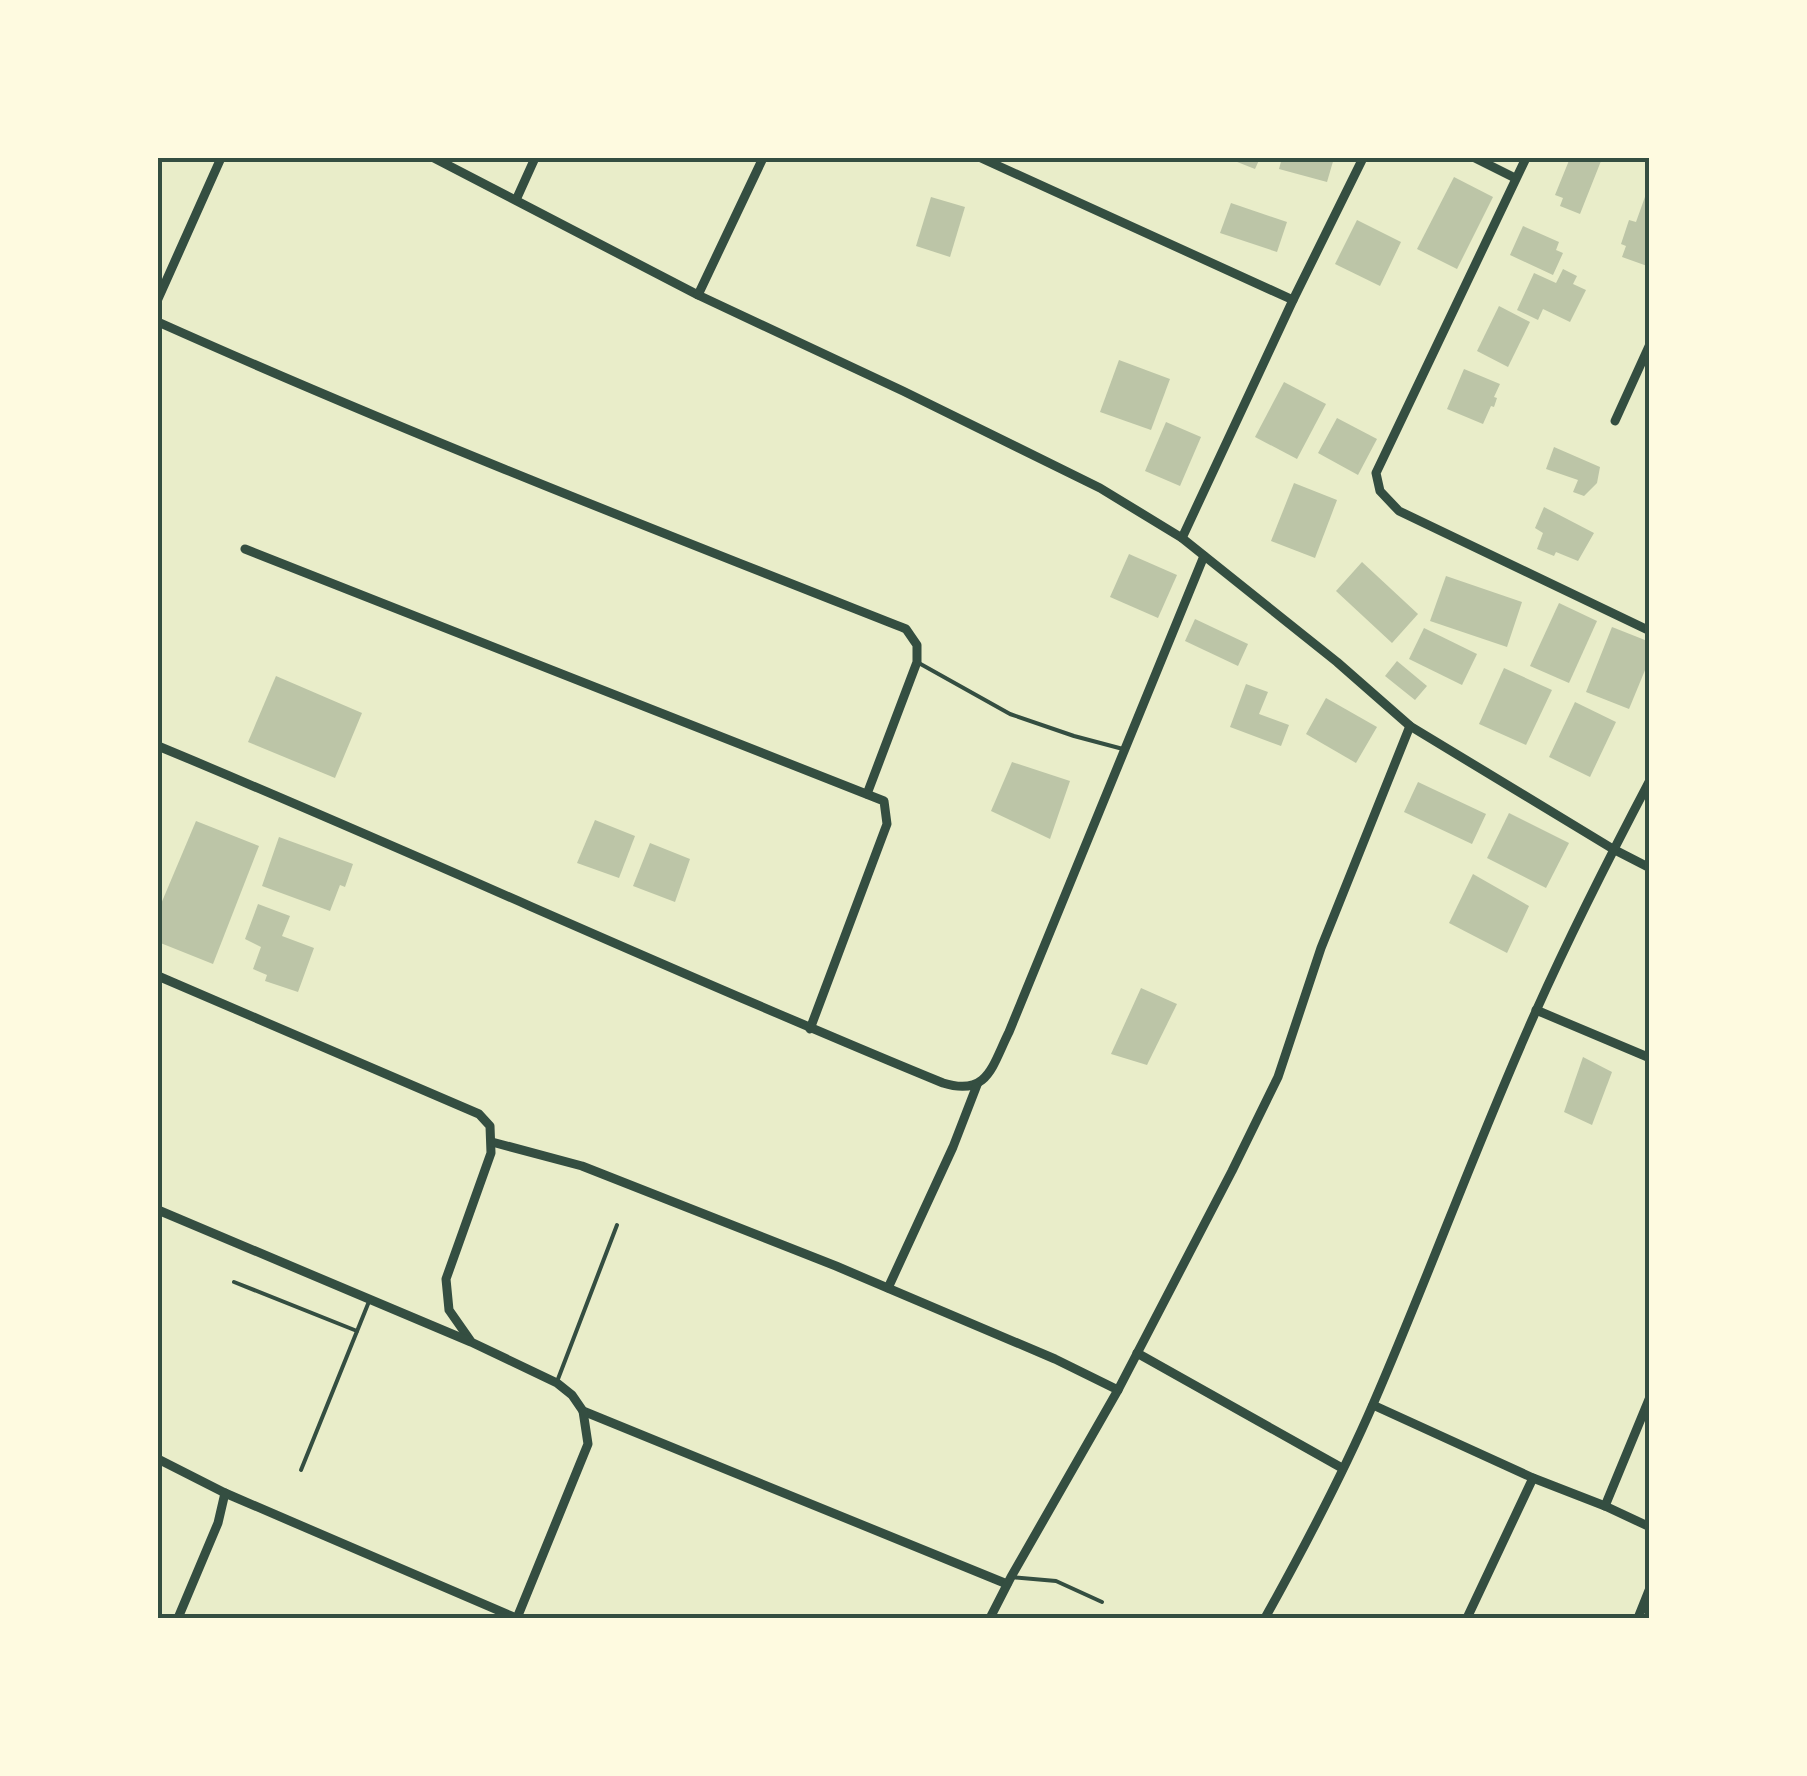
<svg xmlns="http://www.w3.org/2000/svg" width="1807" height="1776" viewBox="0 0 1807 1776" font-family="Jost,sans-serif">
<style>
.building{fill:#bcc5a7}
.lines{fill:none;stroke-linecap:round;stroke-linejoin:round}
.service{stroke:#344e41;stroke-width:4}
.minor{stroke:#344e41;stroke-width:9}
.neatline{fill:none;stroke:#344e41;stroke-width:4}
</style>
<rect width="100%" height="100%" fill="#e9edc9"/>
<g class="building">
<path d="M1227 158H1260L1255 169Z"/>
<path d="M1282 158H1334L1327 182 1279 169Z"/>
<path d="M1570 158H1593L1601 161 1580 214 1560 206 1563 198 1555 195Z"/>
<path d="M1454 177 1493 197 1457 269 1417 249Z"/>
<path d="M1646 194 1650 195V267L1622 257 1626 246 1621 244 1629 220 1636 222Z"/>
<path d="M931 197 965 207 950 257 916 246Z"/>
<path d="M1231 203 1287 222 1277 252 1220 233Z"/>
<path d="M1357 220 1401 242 1380 286 1335 264Z"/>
<path d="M1523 226 1559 242 1556 250 1563 253 1553 275 1510 255Z"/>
<path d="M1563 269 1577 276 1573 284 1586 290 1570 322 1543 309 1538 320 1517 310 1534 273 1556 283Z"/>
<path d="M1499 306 1530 322 1508 367 1477 351Z"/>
<path d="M1119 360 1170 379 1151 430 1100 412Z"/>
<path d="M1464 369 1500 384 1494 397 1497 398 1494 407 1491 406 1483 424 1447 409Z"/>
<path d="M1284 382 1326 404 1297 459 1255 437Z"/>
<path d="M1337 418 1377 439 1358 475 1318 453Z"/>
<path d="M1166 422 1201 437 1180 486 1145 471Z"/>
<path d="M1554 447 1600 467 1597 483 1584 496 1573 492 1578 480 1546 469Z"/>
<path d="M1294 483 1337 500 1315 558 1271 541Z"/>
<path d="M1544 507 1594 533 1578 561 1556 552 1554 556 1537 549 1543 533 1535 528Z"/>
<path d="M1129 554 1177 575 1158 618 1110 597Z"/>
<path d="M1362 562 1418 614 1392 643 1336 591Z"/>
<path d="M1446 576 1522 602 1507 647 1430 621Z"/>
<path d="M1559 603 1597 621 1569 683 1530 666Z"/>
<path d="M1195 619 1248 644 1238 666 1185 641Z"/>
<path d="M1612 627 1650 642V658L1629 709 1586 692Z"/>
<path d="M1424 628 1477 654 1462 685 1409 659Z"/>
<path d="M1397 661 1427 686 1415 700 1385 676Z"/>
<path d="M1504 668 1552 690 1526 745 1479 724Z"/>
<path d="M276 676 362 713 335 778 248 742Z"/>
<path d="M1246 684 1268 692 1259 714 1289 725 1281 746 1230 727Z"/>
<path d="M1326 698 1377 727 1356 763 1306 734Z"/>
<path d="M1575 702 1616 722 1590 777 1549 757Z"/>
<path d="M1012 762 1070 781 1050 839 991 811Z"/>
<path d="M1418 782 1486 814 1472 844 1404 812Z"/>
<path d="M1509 813 1569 843 1546 888 1487 858Z"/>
<path d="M595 820 635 836 619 878 577 863Z"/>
<path d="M196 821 259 846 213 964 158 942V911Z"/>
<path d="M279 837 353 864 345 887 340 885 330 911 262 886Z"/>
<path d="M650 843 690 859 675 902 633 886Z"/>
<path d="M1473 874 1529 906 1507 953 1449 923Z"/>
<path d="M258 904 290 916 282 936 314 948 298 992 265 981 267 975 253 969 261 947 245 939Z"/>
<path d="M1141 988 1177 1004 1147 1065 1111 1054Z"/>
<path d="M1583 1057 1612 1072 1592 1125 1564 1112Z"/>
</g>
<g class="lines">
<g class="service">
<path d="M917 662 1010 714 1074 736 1123 749"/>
<path d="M234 1282 357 1331"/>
<path d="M558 1379 617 1225"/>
<path d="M301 1470 370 1299"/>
<path d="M1011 1577 1056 1581 1102 1602"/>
</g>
<g class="minor">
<path d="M434 158 698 295 903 391 1100 488 1182 538 1337 662 1410 726 1613 849 1650 868"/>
<path d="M981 158 1293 300"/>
<path d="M1475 158 1515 178"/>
<path d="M1526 158 1376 473 1380 491 1399 511 1650 631"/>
<path d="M516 200 535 158"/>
<path d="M698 295 763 158"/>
<path d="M158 299 221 158"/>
<path d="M158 322C404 432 655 530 906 629L917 645V662L867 794"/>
<path d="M1615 421 1650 344"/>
<path d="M1182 538 1293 300 1363 158"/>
<path d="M245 549 884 801 887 824 810 1029"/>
<path d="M158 746C421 855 679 975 943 1083 988 1097 992 1066 1009 1032L1204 556"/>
<path d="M158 976 479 1114 490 1126 491 1153 446 1279 449 1310 470 1340"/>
<path d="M1536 1010 1650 1058"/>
<path d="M492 1142 582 1166 836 1266 1055 1359 1118 1390"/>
<path d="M158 1210 471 1342 557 1383 572 1395 583 1411 1007 1584"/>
<path d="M888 1288 953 1147 977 1085"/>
<path d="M1137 1353 1342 1468"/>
<path d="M1373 1405 1533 1478 1605 1506 1650 1527"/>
<path d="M158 1459 225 1493 516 1618"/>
<path d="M1605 1506 1650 1397"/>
<path d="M178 1618 218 1523 225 1493"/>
<path d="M517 1618 588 1444 583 1411"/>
<path d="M990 1618 1011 1577 1118 1390 1232 1171 1278 1077 1321 948 1410 726"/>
<path d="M1265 1618C1304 1548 1342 1476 1374 1402 1430 1273 1478 1140 1536 1011 1571 933 1610 856 1650 780"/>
<path d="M1467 1618 1533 1478"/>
<path d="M1638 1618 1650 1588"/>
</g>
</g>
<rect width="1807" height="1776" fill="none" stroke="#fefae0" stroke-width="320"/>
<rect x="160" y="160" width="1487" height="1456" class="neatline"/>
</svg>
